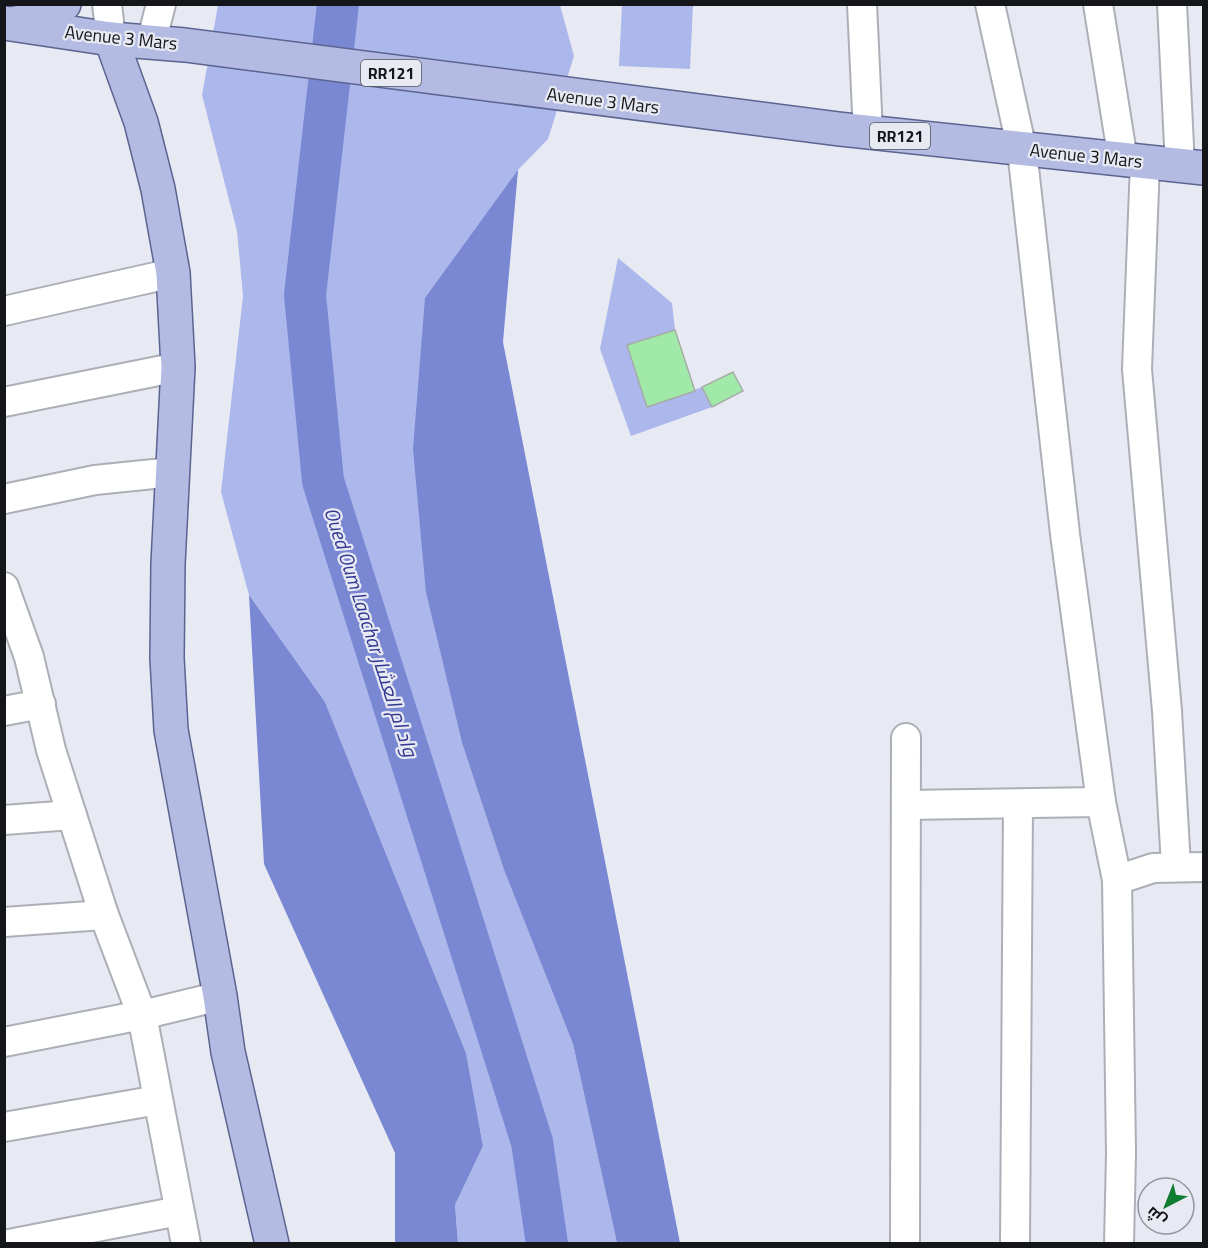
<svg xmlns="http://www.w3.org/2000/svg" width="1208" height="1248" viewBox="0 0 1208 1248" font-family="'Titillium Web',Cairo,sans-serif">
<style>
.green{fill:#acb7eb}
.water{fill:#7a88d3}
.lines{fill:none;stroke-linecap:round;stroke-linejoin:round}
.river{stroke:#7a88d3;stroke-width:42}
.building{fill:#a0e9a9;stroke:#a6ada6;stroke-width:1.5}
.minor-casing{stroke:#adafb7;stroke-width:32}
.major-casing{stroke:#5b6390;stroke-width:36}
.minor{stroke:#fff;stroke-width:28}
.major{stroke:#b3bbe3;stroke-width:33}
.labels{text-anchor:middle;stroke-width:4.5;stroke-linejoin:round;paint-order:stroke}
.shield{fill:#e8eaf3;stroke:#54565a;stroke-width:1.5}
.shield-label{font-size:16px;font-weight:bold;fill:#151619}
.street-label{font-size:18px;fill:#151619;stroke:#e8eaf3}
.water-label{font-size:20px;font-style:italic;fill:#323790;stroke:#e8eaf3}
</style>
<rect width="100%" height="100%" fill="#e8eaf3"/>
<g class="green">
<path d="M218 5H560L574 56 548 139 518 170 426 593 462 743 504 870 573 1044 617 1243H458L455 1205 483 1146 466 1053 325 702 249 595 221 492 243 296 237 231 202 95Z"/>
<path d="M622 5H693L690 69 619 66Z"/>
<path d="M618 258 672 303 675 330 627 346 648 407 702 387 712 407 631 436 600 349Z"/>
</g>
<g class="water">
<path d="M518 170 503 342 680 1243H617L573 1044 504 870 462 743 426 593 413 449 425 298Z"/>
<path d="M249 595 325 702 466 1053 483 1146 455 1205 458 1243H395V1153L264 864Z"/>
</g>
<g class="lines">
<path class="river" d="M338 4 305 295 323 481 532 1142 547 1244"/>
</g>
<g class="building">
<path d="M675 330 695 391 647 407 627 345Z"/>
<path d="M733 372 743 391 712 407 702 387Z"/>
</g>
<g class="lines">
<g class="minor-casing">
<g id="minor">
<path d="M107 4 111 39"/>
<path d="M862 4 868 133"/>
<path d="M990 4 1022 150 1065 534 1101 802 1117 880 1121 1153 1119 1244"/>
<path d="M1098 4 1123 160"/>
<path d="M1172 4 1180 166"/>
<path d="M151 43 161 4"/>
<path d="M1145 163 1137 369 1167 711 1176 866"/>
<path d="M4 311 173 273"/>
<path d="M4 402 178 367"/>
<path d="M4 499 95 480 173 472"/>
<path d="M4 587 29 657 51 750 104 915 142 1015 186 1244"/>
<path d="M4 711 41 704"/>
<path d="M906 805 1101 802"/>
<path d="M4 820 72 815"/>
<path d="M1117 880 1153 868 1204 867"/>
<path d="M4 922 104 915"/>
<path d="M4 1042 142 1015 220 996"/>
<path d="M4 1127 158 1100"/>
<path d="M9 1244 179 1211"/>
<path d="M905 1244 906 738"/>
<path d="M1015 1244 1018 804"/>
</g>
</g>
<g class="major-casing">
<g id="major">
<path d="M4 23 111 39 185 45 839 129 1204 168"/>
<path d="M16 23 43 18 64 4"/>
<path d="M111 39 141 122 158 189 173 273 178 367 168 564 167 658 171 730 220 996 228 1052 272 1244"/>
</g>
</g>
<use href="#minor" class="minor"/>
<use href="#major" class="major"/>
</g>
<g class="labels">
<g class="shield">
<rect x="361" y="60" width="60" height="26" rx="4.5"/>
<rect x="870" y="123" width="60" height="26" rx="4.5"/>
</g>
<g class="shield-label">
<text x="391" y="79">RR121</text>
<text x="900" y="142">RR121</text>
</g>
<g class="street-label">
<text transform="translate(121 38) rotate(6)" y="6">Avenue 3 Mars</text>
<text transform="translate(603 101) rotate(7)" y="6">Avenue 3 Mars</text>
<text transform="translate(1086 156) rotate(6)" y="6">Avenue 3 Mars</text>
</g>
<g class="water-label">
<text transform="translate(371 632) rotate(72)" y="7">Oued Oum Laachar واد ام العشار</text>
</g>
</g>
<rect width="1208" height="1248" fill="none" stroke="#151619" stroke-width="12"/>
<g transform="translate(1166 1206) rotate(222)"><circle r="28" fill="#e8eaf3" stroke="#94959c" stroke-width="1.5"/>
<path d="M0-4.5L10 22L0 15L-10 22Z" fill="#117d32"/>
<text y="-9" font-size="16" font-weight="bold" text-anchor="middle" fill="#151619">ش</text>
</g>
</svg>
